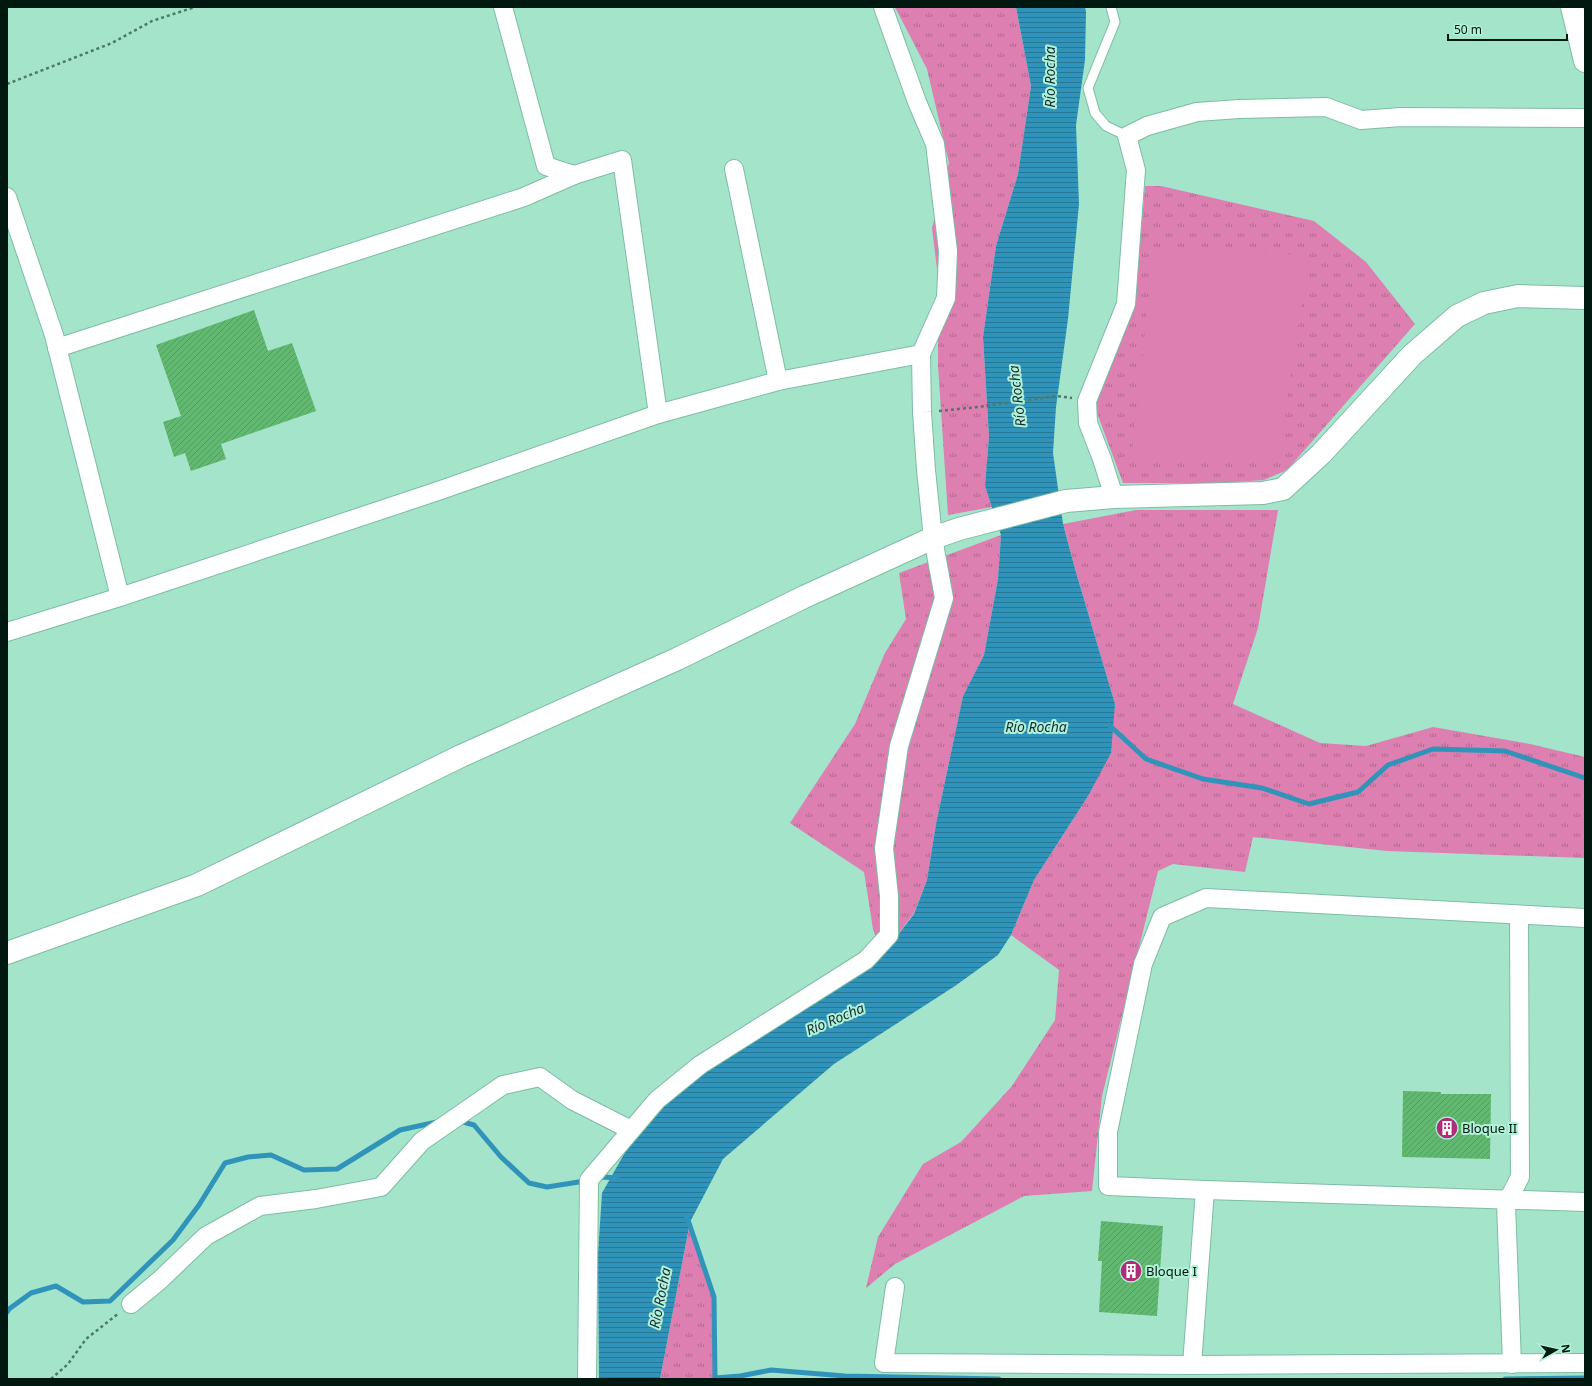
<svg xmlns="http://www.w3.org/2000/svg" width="1592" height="1386" viewBox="0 0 1592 1386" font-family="'Noto Sans',sans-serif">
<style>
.grass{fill:url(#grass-tufts)}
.pitch{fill:#dd7fb1}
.water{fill:url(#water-rules)}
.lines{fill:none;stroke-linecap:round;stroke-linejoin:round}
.stream{stroke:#3094ba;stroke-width:5}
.building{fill:url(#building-hatch)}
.service-casing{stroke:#7dbda4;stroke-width:11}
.minor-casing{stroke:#7dbda4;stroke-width:20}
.secondary-casing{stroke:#7dbda4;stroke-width:24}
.primary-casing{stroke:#7dbda4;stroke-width:24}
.path{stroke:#4e7968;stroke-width:2.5;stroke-dasharray:3 3;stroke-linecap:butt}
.service{stroke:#fff;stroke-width:9}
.minor{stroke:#fff;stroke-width:18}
.secondary{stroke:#fff;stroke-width:22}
.primary{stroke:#fff;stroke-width:22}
.labels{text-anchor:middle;stroke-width:4;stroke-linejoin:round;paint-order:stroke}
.poi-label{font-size:13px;fill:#00180f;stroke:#b0f1d7;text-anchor:start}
.water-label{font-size:14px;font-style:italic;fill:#172d36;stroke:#b0f1d7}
</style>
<defs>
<pattern id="grass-tufts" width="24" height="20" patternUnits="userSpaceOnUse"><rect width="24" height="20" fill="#dd7fb1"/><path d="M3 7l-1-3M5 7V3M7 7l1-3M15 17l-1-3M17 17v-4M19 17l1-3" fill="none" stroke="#b1678e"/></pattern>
<pattern id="water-rules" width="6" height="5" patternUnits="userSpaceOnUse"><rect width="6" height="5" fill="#3094ba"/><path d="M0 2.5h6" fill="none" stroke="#267896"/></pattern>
<pattern id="building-hatch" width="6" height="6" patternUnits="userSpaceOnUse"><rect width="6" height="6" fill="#62b871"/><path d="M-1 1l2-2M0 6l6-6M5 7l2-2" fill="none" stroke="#539d61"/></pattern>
</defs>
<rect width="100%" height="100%" fill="#a3e4ca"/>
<g class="grass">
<path d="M895 7H1016L1031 86 1018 174 996 246 983 337 989 436 985 486 992 507 948 515 938 365V277L932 228 949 163 927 69Z"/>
<path d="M1145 186H1161L1314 221 1366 262 1415 324 1287 470 1264 480 1224 483H1123L1094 405 1135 304Z"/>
<path d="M1136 510H1278L1258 628 1233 704 1320 743 1366 746 1433 727 1530 744 1585 757V858L1387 851 1253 837 1245 872 1173 864 1158 871 1102 1096 1092 1191 1024 1196 895 1264 866 1288 878 1237 923 1164 961 1142 1012 1086 1055 1020 1059 970 1011 935 1034 880 1088 796 1115 704 1075 569 1063 524Z"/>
<path d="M1001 535 998 579 984 655 963 696 936 824 927 880 914 913 882 956 873 929 864 872 790 823 855 724 885 653 906 619 899 573Z"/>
<path d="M690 1222 699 1253 714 1297 715 1379H660Z"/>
</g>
<path class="pitch" d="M1154 250 1309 255 1278 460H1131Z"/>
<path class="water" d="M1016 7H1085L1086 12 1085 60 1076 125 1079 204 1068 319 1056 407 1053 453 1063 524 1075 569 1115 704 1111 753 1088 796 1034 880 1011 935 998 955 955 986 834 1064 723 1159 690 1222 660 1379H599L598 1254 602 1193 627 1149 672 1093 882 956 914 914 927 880 936 824 963 696 984 655 998 579 1001 535 985 486 989 436 983 337 996 246 1018 174 1031 86Z"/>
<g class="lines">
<g class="stream">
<path d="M1109 725 1146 759 1203 779 1262 788 1309 804 1358 792 1388 765 1433 749 1505 751 1585 778"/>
<path d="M463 1122 474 1125 501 1157 529 1183 547 1187 585 1181"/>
<path d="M597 1178 603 1177 617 1178"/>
<path d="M687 1217 714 1297 715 1378 740 1376 771 1370 845 1376 999 1379"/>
<path d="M7 1312 9 1309 31 1293 56 1286 83 1302 110 1301 173 1240 199 1205 225 1163 248 1157 271 1155 304 1170 337 1169 400 1130 437 1122"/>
<path d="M1505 1379 1585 1378"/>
</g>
</g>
<g class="building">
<path d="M254 310 268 351 292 343 316 411 221 444 226 459 191 471 185 453 174 457 163 422 181 416 156 345Z"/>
<path d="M1403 1091 1441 1092V1094H1491L1490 1159 1402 1157Z"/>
<path d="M1101 1221 1163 1226 1157 1316 1099 1312 1102 1261H1098Z"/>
</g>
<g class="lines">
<g class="service-casing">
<path id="service" d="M1111 7 1115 22 1088 88 1095 113 1106 126 1127 136"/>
</g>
<g class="minor-casing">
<g id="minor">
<path d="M503 7 546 166 574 175"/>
<path d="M734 169 778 381"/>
<path d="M7 197 54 335 120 597"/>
<path d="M57 348 524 197 574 175 622 160 658 414"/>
<path d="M1114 497 1102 459 1088 423 1087 401 1126 304 1136 170 1127 136 1147 126 1197 112 1239 109 1326 107 1361 120 1401 117 1585 118"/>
<path d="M7 632 120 597 438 491 658 414 778 381 921 354"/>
<path d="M1585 918 1206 898 1162 917 1143 964 1108 1132V1186L1205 1190 1585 1202"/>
<path d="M895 1287 884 1363 1192 1365 1585 1363"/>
<path d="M131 1304 160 1280 206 1236 260 1206 316 1199 381 1187 422 1141 503 1085 540 1077 572 1100 631 1130"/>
<path d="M1512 1364 1506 1204 1520 1177 1519 915"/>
<path d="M1192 1365 1205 1190"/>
<path d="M587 1379 589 1180 657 1100 700 1065 866 960 889 935V896L884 848 899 746 944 598 933 538 926 470 922 412 921 354 946 298 948 251 935 144 917 102 883 7"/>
</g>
</g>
<g class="secondary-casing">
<path id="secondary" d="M7 953 197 885 461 756 677 659 804 597 933 538 959 529 1066 501 1114 497 1263 493 1283 489 1321 454 1412 355 1457 316 1484 303 1518 296 1585 298"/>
</g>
<g class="primary-casing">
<path id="primary" d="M1572 7 1585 61"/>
</g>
<g class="path">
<path d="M7 84 112 43 152 21 195 7"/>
<path d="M939 411 978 407 1057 396 1072 398"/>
<path d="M51 1379 68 1364 86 1339 119 1313"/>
</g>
<use href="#service" class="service"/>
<use href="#minor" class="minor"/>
<use href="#secondary" class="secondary"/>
<use href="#primary" class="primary"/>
</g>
<defs>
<g id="building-disc" transform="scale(1.15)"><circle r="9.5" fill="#ad2d7b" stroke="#b0f1d7"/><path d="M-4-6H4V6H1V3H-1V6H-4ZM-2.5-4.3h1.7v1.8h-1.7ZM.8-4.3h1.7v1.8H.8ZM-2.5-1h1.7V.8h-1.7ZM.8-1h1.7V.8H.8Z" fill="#fff"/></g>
</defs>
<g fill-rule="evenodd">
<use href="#building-disc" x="1447" y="1128"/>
<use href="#building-disc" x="1131" y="1271"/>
</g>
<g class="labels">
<g class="poi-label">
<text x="1462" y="1133">Bloque II</text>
<text x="1146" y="1276">Bloque I</text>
</g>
<g class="water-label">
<text transform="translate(1050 77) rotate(-90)" y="5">Río Rocha</text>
<text transform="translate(1017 396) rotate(-97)" y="5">Río Rocha</text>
<text x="1036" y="732">Río Rocha</text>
<text transform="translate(835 1019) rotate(-23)" y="5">Río Rocha</text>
<text transform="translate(660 1298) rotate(-79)" y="5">Río Rocha</text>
</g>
</g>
<rect width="1592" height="1386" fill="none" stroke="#00180f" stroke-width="16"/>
<g transform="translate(1556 1350) rotate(82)" stroke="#b0f1d7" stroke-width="3" paint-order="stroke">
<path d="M0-3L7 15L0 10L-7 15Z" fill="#00180f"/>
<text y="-6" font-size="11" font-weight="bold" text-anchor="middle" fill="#00180f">N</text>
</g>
<path d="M1448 34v6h119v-6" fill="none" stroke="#00180f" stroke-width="2"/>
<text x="1454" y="34" font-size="12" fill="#00180f" stroke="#b0f1d7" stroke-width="3" paint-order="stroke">50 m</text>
</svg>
